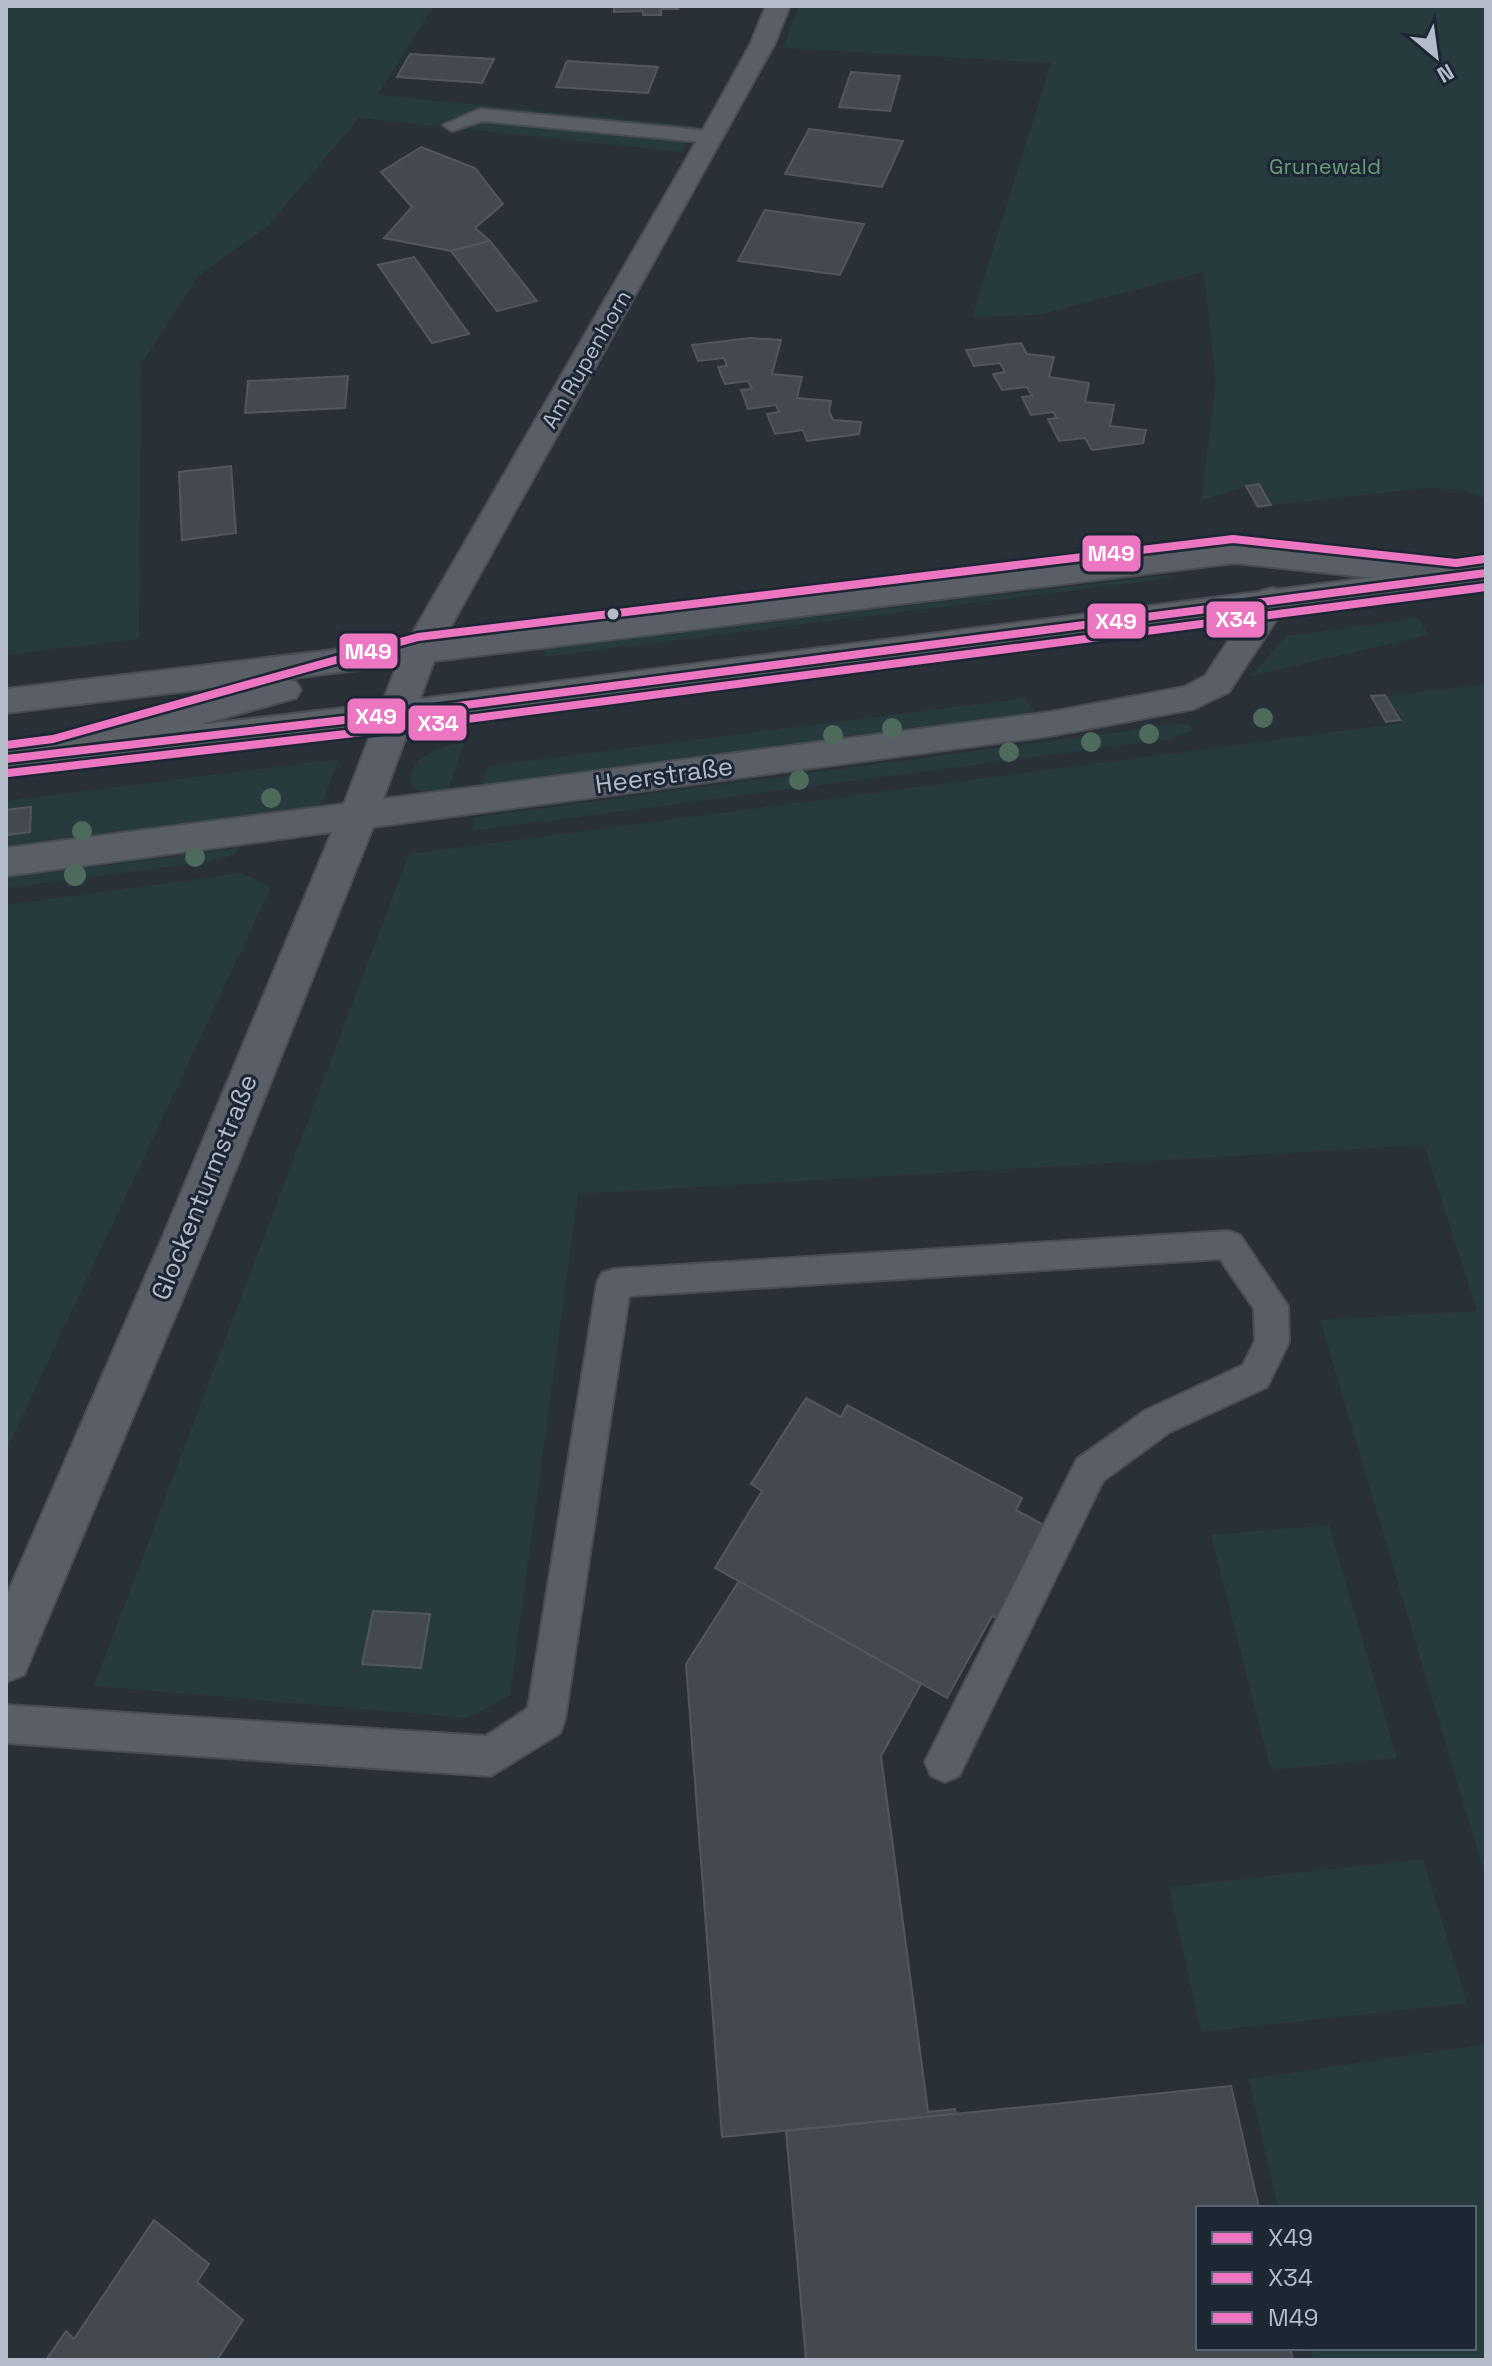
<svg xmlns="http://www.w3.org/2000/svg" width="1492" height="2366" viewBox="0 0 1492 2366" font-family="'Space Grotesk',sans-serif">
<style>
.green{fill:#273a3e}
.building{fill:#444950;stroke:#52575f;stroke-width:2}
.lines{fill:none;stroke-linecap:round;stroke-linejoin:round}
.service-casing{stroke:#484c53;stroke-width:4}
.minor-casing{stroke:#484c53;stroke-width:4}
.primary-casing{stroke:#484c55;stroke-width:4}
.service{fill:#5a5e66;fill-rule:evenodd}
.minor{fill:#5a5e66;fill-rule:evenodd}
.primary{fill:#5c6168;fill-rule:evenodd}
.bus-1-casing{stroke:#1d2633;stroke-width:13}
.bus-2-casing{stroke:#1d2633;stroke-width:13}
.bus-3-casing{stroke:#1d2633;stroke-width:13}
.bus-1{stroke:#ec76c2;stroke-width:8}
.bus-2{stroke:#ec76c2;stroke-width:8}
.bus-3{stroke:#ec76c2;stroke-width:8}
.tree{fill:#4e6a5a}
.bus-dot{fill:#b4bcc9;stroke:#1d2633;stroke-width:3}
.labels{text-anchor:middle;stroke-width:6;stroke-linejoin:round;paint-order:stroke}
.far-park-label{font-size:22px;fill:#6b9a76;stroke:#1d2633}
.far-street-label{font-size:22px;fill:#b4bcc9;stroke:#1d2633}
.street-label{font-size:26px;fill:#b4bcc9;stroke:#1d2633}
.line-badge{stroke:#1d2633;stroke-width:3}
.badge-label{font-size:22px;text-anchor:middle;font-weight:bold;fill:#fff}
</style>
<rect width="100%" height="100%" fill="#2a3038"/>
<g class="green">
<path d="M6 6H434L377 95 697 126 682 152 359 118 268 226 198 276 141 365 139 639 6 655Z"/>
<path d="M799 6H1486V500L1463 490 1427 488 1273 505 1259 483 1201 500 1216 384 1204 272 1038 315 972 317 1051 63 783 48Z"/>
<path d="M1167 575 1173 578 544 657 545 649Z"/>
<path d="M1419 618 1428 635 1251 676 1286 636Z"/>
<path d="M1486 684V1879L1320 1320 1477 1311 1424 1145 578 1194 510 1695 468 1718 94 1686 409 854 1402 723 1387 696Z"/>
<path d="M1025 698 1036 714 482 785 488 766Z"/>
<path d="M1171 723 1190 725 1193 730 1171 739 471 831 475 817 1121 732Z"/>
<path d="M464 743 448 789 423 792 414 789C400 759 443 745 464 743Z"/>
<path d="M339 759 321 806 6 846V801Z"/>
<path d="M237 848 238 854 206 862 6 888V878Z"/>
<path d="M242 873 271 887 6 1451V905Z"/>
<path d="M1329 1525 1397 1758 1271 1770 1211 1535Z"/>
<path d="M1423 1859 1467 2003 1201 2032 1169 1887Z"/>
<path d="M1486 2044V2360H1313L1311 2348H1474V2208H1278L1249 2079Z"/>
</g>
<g class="building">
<path d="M614 6H678V9H661V15H643V11L614 12Z"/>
<path d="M410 54 494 59 482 83 397 77Z"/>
<path d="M567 61 658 67 648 93 556 87Z"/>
<path d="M851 72 900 76 890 111 839 107Z"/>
<path d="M809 129 903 141 882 187 785 174Z"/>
<path d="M421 147 475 168 503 204 475 228 490 241 451 251 384 238 412 207 381 172Z"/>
<path d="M765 210 864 224 840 275 738 261Z"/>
<path d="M490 241 537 301 497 311 451 251Z"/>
<path d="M414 257 469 334 432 343 378 265Z"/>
<path d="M750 338 781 340 772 374 802 377 797 398 831 401 829 411 833 420 861 422 859 434 807 441 803 430 775 434 767 414 779 412 776 405 748 409 741 390 752 389 748 381 725 384 718 367 727 366 724 358 698 361 692 345Z"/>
<path d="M1021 343 1027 354 1054 357 1049 377 1089 383 1085 402 1114 405 1110 426 1146 430 1143 443 1092 450 1085 438 1059 441 1048 419 1057 418 1053 412 1031 415 1022 397 1032 396 1027 387 1002 390 993 374 1005 372 1000 363 974 366 966 350Z"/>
<path d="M348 376 345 408 245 413 248 381Z"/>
<path d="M231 466 236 533 182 540 179 472Z"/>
<path d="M1259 484 1271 505 1258 507 1246 486Z"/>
<path d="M1385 695 1400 720 1386 722 1371 696Z"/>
<path d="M31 807 30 832 6 835V810Z"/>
<path d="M806 1398 841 1417 847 1405 1022 1498 1016 1510 1053 1530 1004 1622 992 1616 947 1698 715 1568 762 1491 751 1484Z"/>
<path d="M739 1581 921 1684 881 1756 928 2112 955 2109 956 2114 722 2137 686 1664Z"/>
<path d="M373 1611 430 1614 421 1668 362 1664Z"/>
<path d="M1231 2086 1259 2208H1198V2348H1290L1293 2360H806L786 2131Z"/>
<path d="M154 2220 209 2264 197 2282 243 2320 217 2360H46L66 2331 74 2339Z"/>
</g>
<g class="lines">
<g class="service-casing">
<g id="service">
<path d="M480 109 712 131 721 137 712 143 482 121 452 131 443 125Z"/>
<path d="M1228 1231 1240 1235 1288 1306 1289 1342 1267 1387 1170 1432 1103 1481 959 1776 945 1782 931 1776 925 1762 1077 1459 1146 1410 1243 1365 1255 1341 1254 1309 1220 1259 629 1296 565 1719 560 1733 491 1776 6 1743V1705L486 1736 528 1708 597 1283 602 1273 614 1269Z"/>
</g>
</g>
<g class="minor-casing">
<path id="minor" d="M766 6H790L774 45 445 637 1235 543 1456 567 1468 570 1473 577 1468 584 1456 587 1235 563 434 661 383 799 1050 712 1184 687 1205 676 1261 591 1273 588 1285 591 1290 599 1229 692 1194 709 1050 736 373 827 207 1241 24 1675 6 1682V1597L161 1241 332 832 6 876V848L344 804 397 665 285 679 296 682 301 690 296 698 68 761 55 758 50 749 55 740 278 680 6 713V689L408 641 699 137 750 45Z"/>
</g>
<g class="primary-casing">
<path id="primary" d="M1486 563V583L396 726 6 771V747L396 702Z"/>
</g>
<use href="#service" class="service"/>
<use href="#minor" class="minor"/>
<use href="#primary" class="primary"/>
<g class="bus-1-casing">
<path id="bus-1" d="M6 759 396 714 1486 573"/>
</g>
<g class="bus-2-casing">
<path id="bus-2" d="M8 773 398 728 1486 587"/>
</g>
<g class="bus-3-casing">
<path id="bus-3" d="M6 745 53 739 418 637 1233 539 1456 563 1484 559"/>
</g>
<use href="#bus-1" class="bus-1"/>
<use href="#bus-2" class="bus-2"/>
<use href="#bus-3" class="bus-3"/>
</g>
<g class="tree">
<circle cx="1263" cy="718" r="10"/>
<circle cx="892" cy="728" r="10"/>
<circle cx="1149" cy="734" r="10"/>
<circle cx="833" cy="735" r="10"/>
<circle cx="1091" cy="742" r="10"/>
<circle cx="1009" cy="752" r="10"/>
<circle cx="799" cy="780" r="10"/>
<circle cx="271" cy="798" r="10"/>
<circle cx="82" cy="831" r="10"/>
<circle cx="195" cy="857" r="10"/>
<circle cx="75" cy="875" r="11"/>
</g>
<circle class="bus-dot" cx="613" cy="614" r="7"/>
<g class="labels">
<g class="far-park-label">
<text x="1325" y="174">Grunewald</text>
</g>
<g class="far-street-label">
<text transform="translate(586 359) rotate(-60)" y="8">Am Rupenhorn</text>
</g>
<g class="street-label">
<text transform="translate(664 775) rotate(-8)" y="9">Heerstraße</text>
<text transform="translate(204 1187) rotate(-68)" y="9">Glockenturmstraße</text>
</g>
</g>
<g class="line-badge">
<rect x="1081" y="534" width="61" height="39" rx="8" fill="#ec76c2"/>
<rect x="1205" y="600" width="61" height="39" rx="8" fill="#ec76c2"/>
<rect x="1086" y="602" width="61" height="38" rx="8" fill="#ec76c2"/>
<rect x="338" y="632" width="61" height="38" rx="8" fill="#ec76c2"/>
<rect x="346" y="697" width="61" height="38" rx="8" fill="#ec76c2"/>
<rect x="407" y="704" width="61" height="38" rx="8" fill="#ec76c2"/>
</g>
<g class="badge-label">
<text x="1111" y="561">M49</text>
<text x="1236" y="627">X34</text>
<text x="1116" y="629">X49</text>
<text x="368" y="659">M49</text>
<text x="376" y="724">X49</text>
<text x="438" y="731">X34</text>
</g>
<rect width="1492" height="2366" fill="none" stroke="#b4bcc9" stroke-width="16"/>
<rect x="1196" y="2206" width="280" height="144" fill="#1d2633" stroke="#59626f" stroke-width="2"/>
<rect x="1212" y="2232" width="40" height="12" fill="#ec76c2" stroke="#59626f" stroke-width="2"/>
<text x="1268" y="2246" font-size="24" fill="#b4bcc9">X49</text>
<rect x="1212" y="2272" width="40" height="12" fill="#ec76c2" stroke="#59626f" stroke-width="2"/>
<text x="1268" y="2286" font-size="24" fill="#b4bcc9">X34</text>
<rect x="1212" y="2312" width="40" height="12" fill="#ec76c2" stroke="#59626f" stroke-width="2"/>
<text x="1268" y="2326" font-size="24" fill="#b4bcc9">M49</text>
<g transform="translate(1436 56) rotate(151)" stroke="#1d2633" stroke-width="6" paint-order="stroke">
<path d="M0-6L14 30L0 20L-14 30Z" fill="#b4bcc9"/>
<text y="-12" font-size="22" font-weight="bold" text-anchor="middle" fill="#b4bcc9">N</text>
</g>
</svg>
